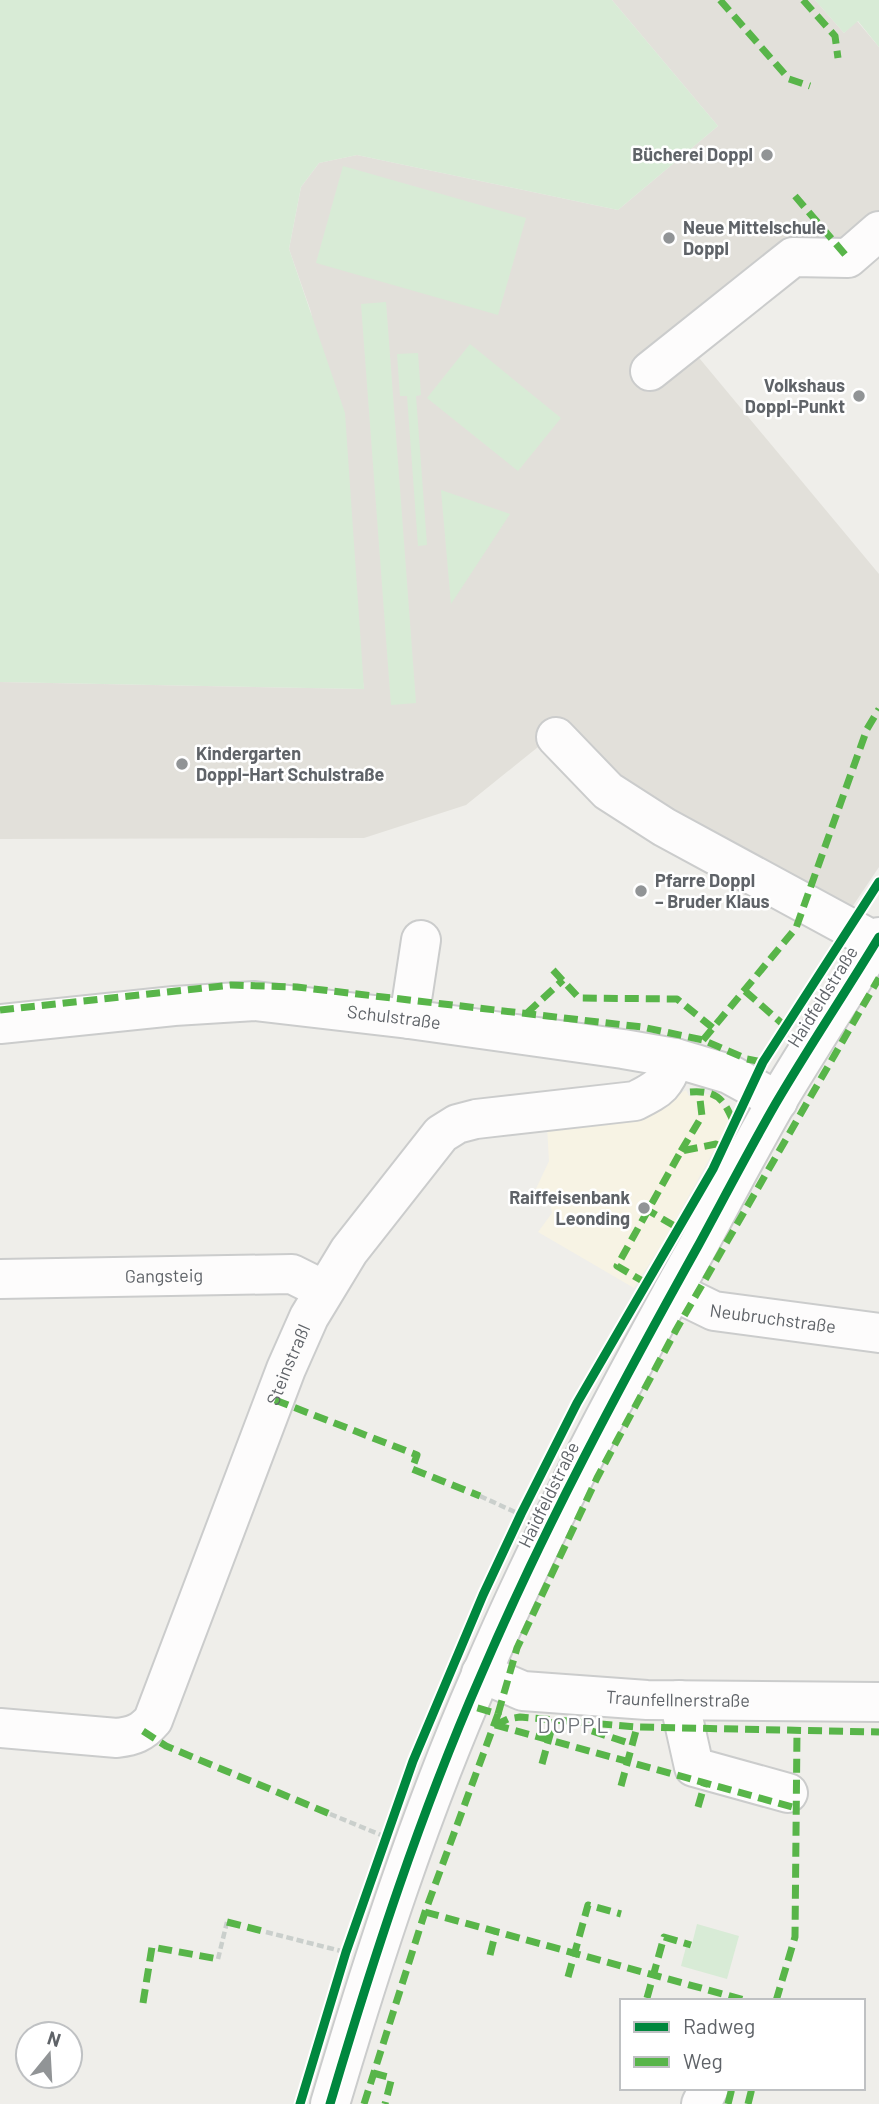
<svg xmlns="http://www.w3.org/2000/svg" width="879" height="2104" viewBox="0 0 879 2104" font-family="Barlow,sans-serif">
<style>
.commercial{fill:#f7f3e4}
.education{fill:#e2e0da}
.green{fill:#d8ebd6}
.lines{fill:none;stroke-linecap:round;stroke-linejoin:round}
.minor-casing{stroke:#cbcccc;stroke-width:42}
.path{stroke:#cacfcc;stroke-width:4.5;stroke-dasharray:7 3.5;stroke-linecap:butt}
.minor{stroke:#fdfcfc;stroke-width:38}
.quiet{stroke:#58b549;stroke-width:7;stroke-dasharray:14 7;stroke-linecap:butt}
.cycleway-casing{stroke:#fff;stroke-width:13}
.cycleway{stroke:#00873e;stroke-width:9}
.poi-dot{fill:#919496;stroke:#fff;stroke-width:2.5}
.labels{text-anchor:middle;stroke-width:5;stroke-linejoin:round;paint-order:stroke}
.poi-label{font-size:18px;font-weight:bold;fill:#5f6368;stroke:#fff;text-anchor:end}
.street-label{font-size:18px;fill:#5f6368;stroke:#fff}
.quarter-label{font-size:21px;letter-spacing:2px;fill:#70757a;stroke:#fff}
</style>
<rect width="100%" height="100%" fill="#efeeea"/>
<path class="commercial" d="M686 1090 689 1096 707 1094 717 1099 728 1116V1125L665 1239 634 1288 538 1232 552 1213 551 1207 533 1195 549 1161 547 1126 668 1101Z"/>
<path class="education" d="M612 0H815L844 33 857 21 879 47V225L808 265 695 353 879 574V867L836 931 543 743 466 805 364 838 0 839V682L364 689 311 312 289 249 301 187 319 163 357 155 618 210 718 126Z"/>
<g class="green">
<path d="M0 0H612L718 126 618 210 357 155 319 163 301 187 289 249 345 413 364 689 0 682Z"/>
<path d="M815 0H879V47L858 21 844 33Z"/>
<path d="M343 166 526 218 498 315 316 263Z"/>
<path d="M386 302 416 703 391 705 361 304Z"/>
<path d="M470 344 561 418 518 471 427 398Z"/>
<path d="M418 353 421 395 416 396 427 545 418 546 407 396H400L397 354Z"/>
<path d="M441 490 510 514 451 604Z"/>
<path d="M697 1924 739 1936 727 1979 681 1966 686 1947 691 1948Z"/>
</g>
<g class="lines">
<g class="minor-casing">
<g id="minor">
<path d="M650 371 793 257 848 258 879 231"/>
<path d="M556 737 608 791 664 827 876 942"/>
<path d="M409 1019 421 940"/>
<path id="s1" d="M0 1024 174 1006 255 1001 409 1019 623 1049 675 1058 729 1074 778 1101"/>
<path id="s2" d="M0 1279 292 1274 324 1290"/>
<path id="s3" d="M673 1291 714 1311 879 1333"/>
<path id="s4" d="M481 1673 523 1691 647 1700 879 1702"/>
<path d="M679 1700 694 1767 788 1793"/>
<path id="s5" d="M0 1728 117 1738C133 1736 142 1733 153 1720L286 1369 309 1317 349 1251 441 1134 457 1124 476 1119 635 1101C661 1088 665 1085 675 1058"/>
<path d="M330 2104C373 1959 420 1814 481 1675 544 1528 620 1386 698 1246 724 1198 749 1150 776 1103 809 1047 845 993 879 937"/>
<path d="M701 2104 709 2088"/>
</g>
</g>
<g class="path">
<path d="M480 1496 517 1513"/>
<path d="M330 1814 381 1835"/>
<path d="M266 1932 341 1951"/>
<path d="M218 1959 227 1922"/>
</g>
<use href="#minor" class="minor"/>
<g class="quiet">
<path d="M720 0 789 79 810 86"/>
<path d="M803 0 835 36 838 58"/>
<path d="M795 196 848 258"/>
<path d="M553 970 579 998 677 999 713 1028"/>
<path d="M745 991 786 1027"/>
<path d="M0 1010 231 985 297 987 642 1027 703 1040 747 1059 763 1062"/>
<path d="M527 1013 563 980"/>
<path d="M703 1040 796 928 867 729 879 709"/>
<path d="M690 1092C720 1090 724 1101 735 1125"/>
<path d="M681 1151 702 1116 699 1091"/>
<path d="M644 1208 678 1228"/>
<path d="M646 1283 617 1266 681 1151 716 1144 723 1148"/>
<path d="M275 1400 417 1455 412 1469 480 1496"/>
<path d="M498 1714 517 1648 597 1478 676 1330 879 978"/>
<path d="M495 1725 508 1719 520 1717 637 1727 879 1732"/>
<path d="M495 1725 796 1808"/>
<path d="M143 1731 166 1746 330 1814"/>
<path d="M592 1731 632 1744"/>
<path d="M542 1764 554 1720"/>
<path d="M621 1786 637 1727"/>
<path d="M698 1807 705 1783"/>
<path d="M425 1912 748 2001"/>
<path d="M227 1922 266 1932"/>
<path d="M490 1955 496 1931"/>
<path d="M568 1977 588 1905 621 1914"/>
<path d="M647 1998 664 1937 691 1945"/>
<path d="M776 2001 795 1937 797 1731"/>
<path d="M143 2003 152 1947 218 1959"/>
<path d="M373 2073 388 2077 391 2081 385 2104"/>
<path d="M364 2104 425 1912 498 1714 468 1705"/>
<path d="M728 2104 732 2088"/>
<path d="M748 2104 752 2088"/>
</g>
<g class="cycleway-casing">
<g id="cycleway">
<path d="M300 2104 346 1952 413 1761 483 1595 521 1514 577 1403 713 1169 763 1062 879 882"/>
<path d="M330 2104C373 1959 420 1814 481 1675 544 1528 620 1386 698 1246 724 1198 749 1150 776 1103 809 1047 845 993 879 937"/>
</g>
</g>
<use href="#cycleway" class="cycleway"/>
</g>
<g class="poi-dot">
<circle cx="767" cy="155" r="7"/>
<circle cx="669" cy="238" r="7"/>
<circle cx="859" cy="396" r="7"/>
<circle cx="182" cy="764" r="7"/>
<circle cx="641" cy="891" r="7"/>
<circle cx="644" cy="1208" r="7"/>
</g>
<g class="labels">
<g class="poi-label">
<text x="753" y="161">Bücherei Doppl</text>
<text x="683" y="234" text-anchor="start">Neue Mittelschule<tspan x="683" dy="21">Doppl</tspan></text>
<text x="845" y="392">Volkshaus<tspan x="845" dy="21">Doppl-Punkt</tspan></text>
<text x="196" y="760" text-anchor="start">Kindergarten<tspan x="196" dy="21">Doppl-Hart Schulstraße</tspan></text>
<text x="655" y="887" text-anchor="start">Pfarre Doppl<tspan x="655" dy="21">– Bruder Klaus</tspan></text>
<text x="630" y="1204">Raiffeisenbank<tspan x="630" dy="21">Leonding</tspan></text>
</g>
<g class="street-label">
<text transform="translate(823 997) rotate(-58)" y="6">Haidfeldstraße</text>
<text dy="6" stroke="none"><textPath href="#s1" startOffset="396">Schulstraße</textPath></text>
<text dy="6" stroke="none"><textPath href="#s2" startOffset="164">Gangsteig</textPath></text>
<text dy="6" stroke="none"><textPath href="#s3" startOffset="105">Neubruchstraße</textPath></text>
<text dy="6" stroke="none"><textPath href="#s5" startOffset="539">Steinstraßl</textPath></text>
<text transform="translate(549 1495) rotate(-64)" y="6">Haidfeldstraße</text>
<text dy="6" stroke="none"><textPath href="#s4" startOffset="201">Traunfellnerstraße</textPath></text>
</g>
<g class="quarter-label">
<text x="574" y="1733">DOPPL</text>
</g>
</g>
<rect x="620" y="1999" width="245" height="91" fill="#ffffff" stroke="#bfc1c3" stroke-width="2"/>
<rect x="634" y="2022" width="35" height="10" fill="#00873e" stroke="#bfc1c3" stroke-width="2"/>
<text x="683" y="2034" font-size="21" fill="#5f6368">Radweg</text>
<rect x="634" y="2057" width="35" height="10" fill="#58b549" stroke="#bfc1c3" stroke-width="2"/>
<text x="683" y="2069" font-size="21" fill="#5f6368">Weg</text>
<g transform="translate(49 2055) rotate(18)"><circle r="33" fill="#ffffff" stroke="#bfc1c3" stroke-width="2"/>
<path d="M0-5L12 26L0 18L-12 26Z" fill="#919496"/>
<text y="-10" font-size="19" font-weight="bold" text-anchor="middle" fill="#5f6368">N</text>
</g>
</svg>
